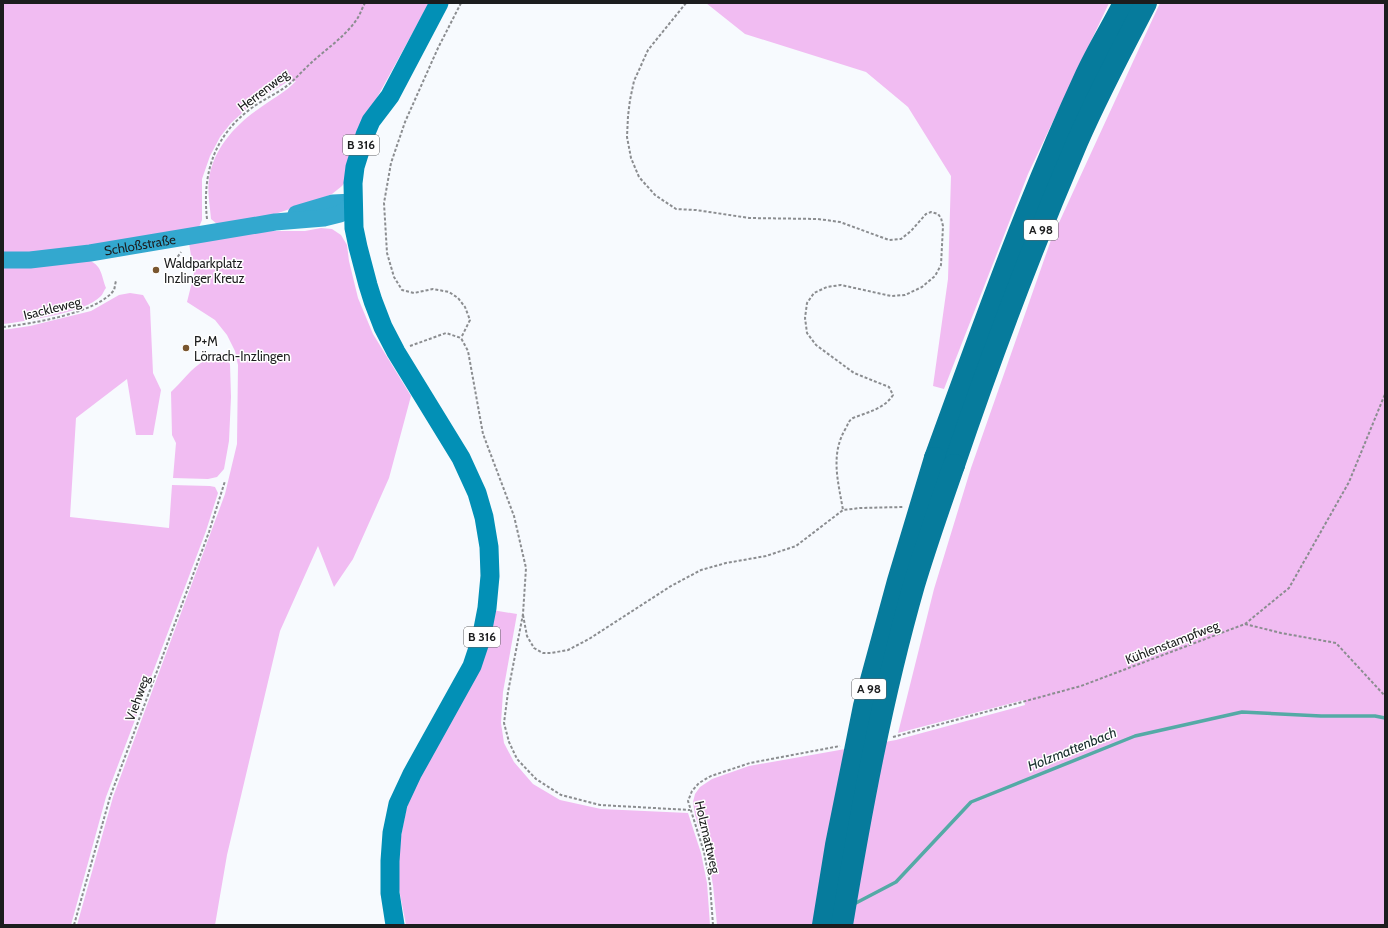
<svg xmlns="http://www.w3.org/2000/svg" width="1388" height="928" viewBox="0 0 1388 928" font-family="Cabin,sans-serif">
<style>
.green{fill:#f1bcf2}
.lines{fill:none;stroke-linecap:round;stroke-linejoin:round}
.stream{stroke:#54aaa6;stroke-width:3.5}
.path{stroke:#8b8d90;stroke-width:2;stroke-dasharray:3 2;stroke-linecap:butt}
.secondary{stroke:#33a8cf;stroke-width:17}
.primary{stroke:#0290b6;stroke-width:19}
.highway{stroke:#067b9c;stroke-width:22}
.highway-bridge{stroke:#067b9c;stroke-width:22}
.poi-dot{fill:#79562f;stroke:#fff;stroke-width:1.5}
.labels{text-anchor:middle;stroke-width:3;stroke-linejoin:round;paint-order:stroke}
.shield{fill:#fff;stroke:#606162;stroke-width:1}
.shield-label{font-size:12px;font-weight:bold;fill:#1c1d1e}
.street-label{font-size:13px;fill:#1c1d1e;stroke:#fff}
.poi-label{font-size:13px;fill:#1c1d1e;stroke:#fff;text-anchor:start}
.water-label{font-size:14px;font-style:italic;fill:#182e2d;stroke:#fff}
</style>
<rect width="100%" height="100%" fill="#f7fafe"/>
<g class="green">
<path d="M3 3H429L368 114 348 178 342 186 332 194 320 199 260 219 217 224 211 219C210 206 207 191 209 179 213 150 234 126 257 110 270 100 285 93 296 81L287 82 251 105 231 123 220 137 210 156 202 179V220L199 227 87 260C102 264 101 275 106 288 104 290 103 294 101 296 85 313 26 321 3 324Z"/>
<path d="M706 3H1109L1028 174 944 389 933 386 948 279 951 176 908 107 866 72 745 34Z"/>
<path d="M1160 3H1385V925H717L713 885 707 853 695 815 693 802 695 794 700 787 712 779 749 766 896 740 1025 705 1024 700 898 733 934 589 971 468 1051 240Z"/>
<path d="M321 228 332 229 341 235 347 245 349 261 358 298 373 334 411 396 389 478 353 559 334 587 318 546 280 631 227 855 215 925H77L113 797 225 494 237 444 238 365 235 351 227 335 215 320 187 302 194 274 189 243 270 231H305Z"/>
<path d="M130 293 143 295 150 307 153 373 161 390 153 435H136L127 379 76 418 70 517 169 528 172 485 210 486 215 487 218 493 206 531 106 797 71 925H3V330L30 326 91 311 119 295Z"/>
<path d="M222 353 230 364 231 397 229 441 224 469 217 477 208 479 173 478 176 443 172 435 171 392C182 382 191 368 204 361 210 358 216 356 222 353Z"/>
<path d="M492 610 517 614 503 692 501 723 504 743 514 762 533 784 560 800 601 809 688 813 701 853 707 883 710 925H406L398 884 399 847 406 810 418 777Z"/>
</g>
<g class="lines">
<path class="stream" d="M854 904 896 882 971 802 1135 736 1242 712 1321 716H1375L1385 718"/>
<g class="path">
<path d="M461 3 438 48 405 122 391 163 384 203 387 253 394 277 402 290 414 293 433 289 449 292 458 298 465 307 470 320 461 338"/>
<path d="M686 3 648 50 634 81 630 100 628 116 627 137 631 158 639 177 655 195 676 209 696 210 749 218 818 219 840 222 889 240 901 239 911 231 926 214 931 212 938 214 941 218 943 226 941 265 935 276 922 287 905 295 891 296 841 285 827 287 814 293 807 303 805 318 807 333 816 345 854 373 889 387 893 395C884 409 868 412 853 418 849 420 848 424 846 428 830 454 838 481 843 510"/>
<path d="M207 219C202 173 214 135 253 107 263 100 274 95 284 88 294 81 302 71 311 63 326 49 345 37 357 19 360 15 362 8 365 3"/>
<path d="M172 265 181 252"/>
<path d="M3 327C30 324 98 313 114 290 115 287 115 284 116 281"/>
<path d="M410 346 446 333 461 338 468 351 483 434 514 516 526 568 523 614 508 692 504 723 509 742 517 759 536 779 561 795 600 805 690 810"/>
<path d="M523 615 527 636 534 648 543 653H551L568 650 589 639 671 586 701 570 726 563 766 556 796 546 843 510 860 508 903 507"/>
<path d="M1245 624 1281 633 1336 643 1385 696"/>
<path d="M893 737 1081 686 1245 624 1289 588 1349 482 1385 394"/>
<path d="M74 925 110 797 209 532 225 481"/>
<path d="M713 925 710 884 704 852 688 801 692 791 699 783 711 776 750 763 840 746"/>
</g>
<g class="secondary">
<path d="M296 214 333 203 353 202"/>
<path id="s1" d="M3 260H30L90 253 275 222 324 218 340 214 347 209 353 202"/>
</g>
<path class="primary" d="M395 925 390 893V861L392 833 398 804 412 774 472 666 481 639 487 608 490 576 489 547 484 517 477 493 461 458 396 352 383 327 373 301 368 285 358 247 354 228 353 183 355 167 365 135 371 121 390 96 439 3"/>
<g class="highway">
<path d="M935 458C982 329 1028 200 1086 75 1097 51 1112 27 1124 3"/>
<path d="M954 465C990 359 1029 255 1073 152 1094 101 1121 52 1146 3"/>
</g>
<g class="highway-bridge">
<path d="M823 925 836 845 864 706 898 581 935 458"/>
<path d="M842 925C861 811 882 697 914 585 926 545 940 505 954 465"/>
</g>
</g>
<g class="poi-dot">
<circle cx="156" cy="270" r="4"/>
<circle cx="186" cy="348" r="4"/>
</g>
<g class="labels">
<g class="shield">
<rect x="343" y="135" width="36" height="20" rx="3"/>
<rect x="1024" y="220" width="34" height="20" rx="3"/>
<rect x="464" y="627" width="36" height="20" rx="3"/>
<rect x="852" y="679" width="34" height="20" rx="3"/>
</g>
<g class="shield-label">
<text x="361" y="149">B 316</text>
<text x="1041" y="234">A 98</text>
<text x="482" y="641">B 316</text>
<text x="869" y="693">A 98</text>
</g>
<g class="street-label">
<text transform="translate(263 90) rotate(-37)" y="5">Herrenweg</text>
<text dy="5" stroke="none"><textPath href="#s1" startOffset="138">Schloßstraße</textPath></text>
<text transform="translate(52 308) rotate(-14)" y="5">Isackleweg</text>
<text transform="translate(1172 642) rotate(-21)" y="5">Kühlenstampfweg</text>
<text transform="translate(137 698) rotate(-70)" y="5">Viehweg</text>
<text transform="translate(708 837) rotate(77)" y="5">Holzmattweg</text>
</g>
<g class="poi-label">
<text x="164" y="268">Waldparkplatz<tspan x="164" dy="15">Inzlinger Kreuz</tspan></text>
<text x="194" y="346">P+M<tspan x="194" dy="15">Lörrach-Inzlingen</tspan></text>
</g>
<g class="water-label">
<text transform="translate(1072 749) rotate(-22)" y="5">Holzmattenbach</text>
</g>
</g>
<rect width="1388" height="928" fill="none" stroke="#1c1d1e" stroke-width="8"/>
</svg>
